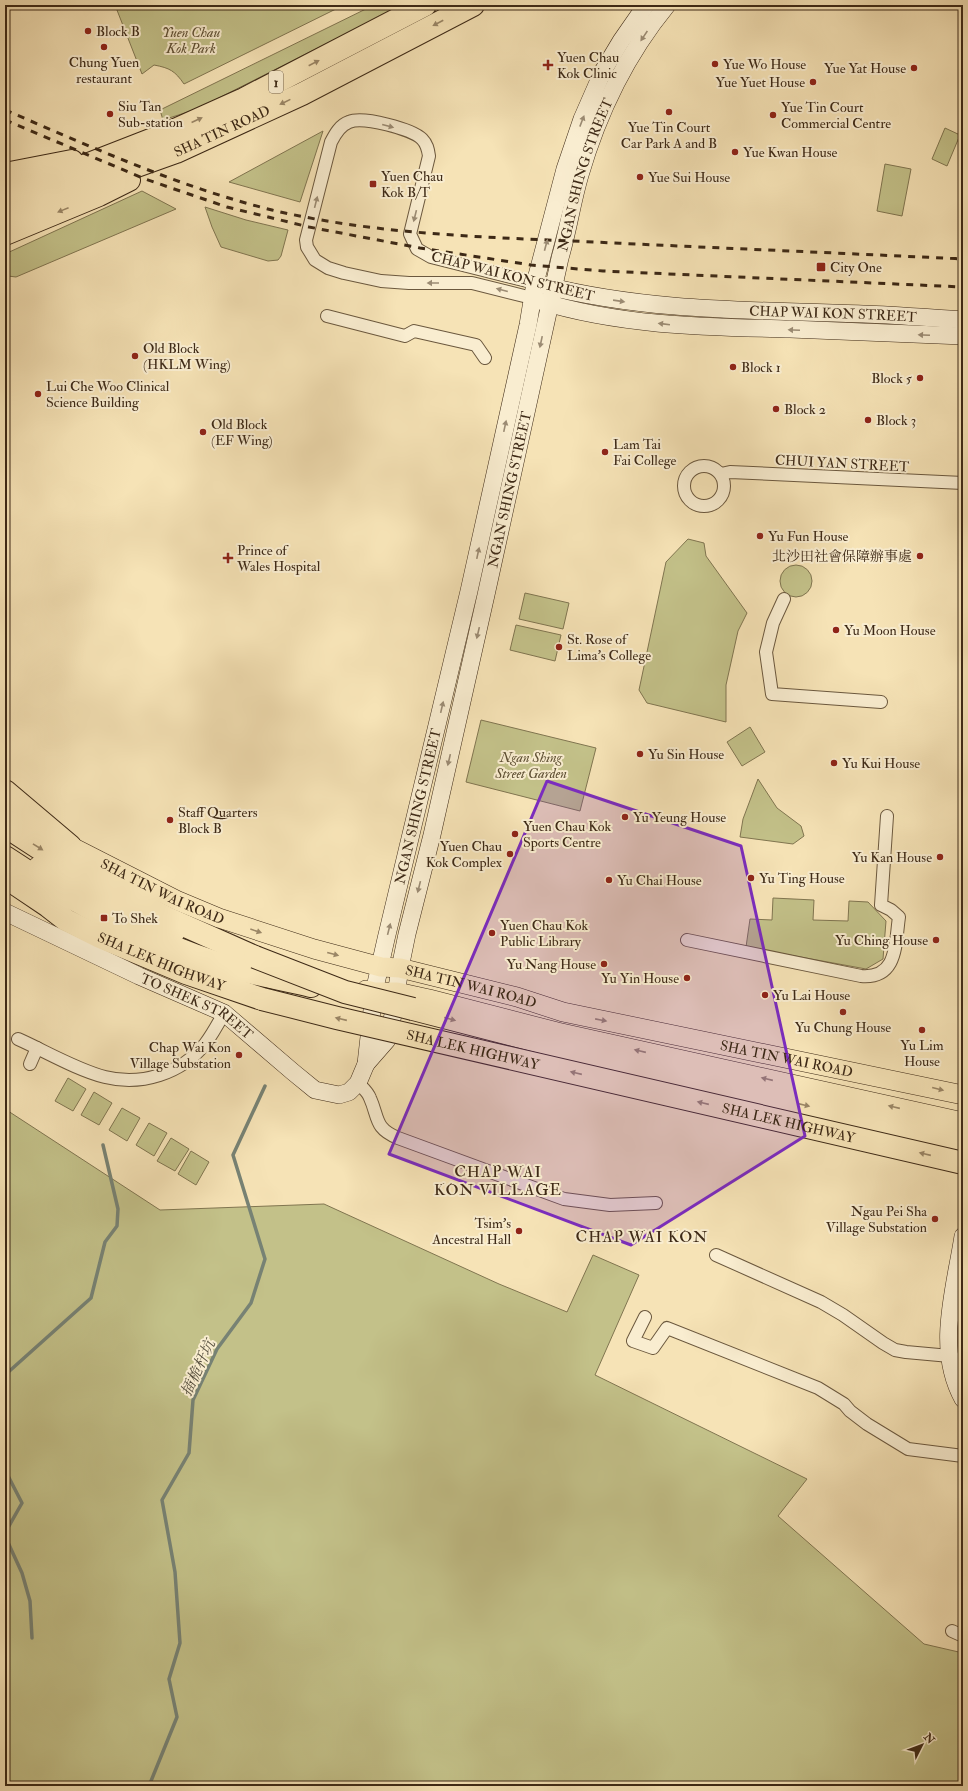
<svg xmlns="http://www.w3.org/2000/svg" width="968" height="1791" viewBox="0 0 968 1791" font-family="'IM FELL Double Pica','Noto Serif TC',serif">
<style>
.green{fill:#c3c189;stroke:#807550}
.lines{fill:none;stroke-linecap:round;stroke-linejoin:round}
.stream{stroke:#778274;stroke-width:3.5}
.street-casing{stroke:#6b583e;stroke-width:14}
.secondary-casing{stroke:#3d2916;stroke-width:18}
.primary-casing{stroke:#3d2916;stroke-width:20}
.highway-casing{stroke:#3d2916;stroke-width:24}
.street{stroke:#f9edd0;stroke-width:12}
.secondary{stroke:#f9edd0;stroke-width:17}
.primary{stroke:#f6e3b6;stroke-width:19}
.highway{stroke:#f6e3b6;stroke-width:22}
.rail{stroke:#3d2916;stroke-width:3;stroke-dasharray:7 7;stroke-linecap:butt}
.highway-bridge-casing{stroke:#3d2916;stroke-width:24;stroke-linecap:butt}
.highway-bridge{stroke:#f6e3b6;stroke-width:22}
.oneway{fill:#9a8666}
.oneway2{fill:#9b8b73}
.marked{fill:#7b2cbf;fill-opacity:0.2;stroke:#7b2cbf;stroke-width:3;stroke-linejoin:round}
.poi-dot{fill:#8f2418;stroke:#f9edd0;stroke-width:1.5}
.labels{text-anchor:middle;stroke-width:4;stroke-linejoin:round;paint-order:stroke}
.shield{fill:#f9edd0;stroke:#75644e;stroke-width:1}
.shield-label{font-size:13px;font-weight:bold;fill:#3d2916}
.poi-label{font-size:14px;fill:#3d2916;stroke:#f9edd0;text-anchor:start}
.park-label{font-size:14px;font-style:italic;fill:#5e4f33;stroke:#f9edd0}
.street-label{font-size:14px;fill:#3d2916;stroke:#f9edd0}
.water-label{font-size:15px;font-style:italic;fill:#554e3d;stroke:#f9edd0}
.quarter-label{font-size:16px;letter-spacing:1px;fill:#3d2916;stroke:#f9edd0}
</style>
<rect width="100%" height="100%" fill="#f6e3b6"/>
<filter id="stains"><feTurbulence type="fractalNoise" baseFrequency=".005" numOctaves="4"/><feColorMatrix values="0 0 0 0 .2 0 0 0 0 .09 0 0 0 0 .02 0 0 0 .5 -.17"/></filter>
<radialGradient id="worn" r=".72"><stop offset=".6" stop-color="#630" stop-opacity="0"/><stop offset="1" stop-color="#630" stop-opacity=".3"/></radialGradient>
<g class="green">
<path d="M115 5H344L184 84C175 71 170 68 154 65L142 74Z"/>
<path d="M374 5H403L197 109 163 120 160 110Z"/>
<path d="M945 128 960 135 947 166 932 159Z"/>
<path d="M323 131 300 202 229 182Z"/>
<path d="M885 164 911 169 902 216 877 211Z"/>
<path d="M142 191 176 209 16 277 8 276 5 278V254Z"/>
<path d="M205 207 246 220 288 230 281 256 278 260 268 261 221 247 212 227Z"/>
<path d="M688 539 704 543 706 556 747 613 738 631 726 685V722L647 703 639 690 666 562Z"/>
<circle cx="796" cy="581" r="16"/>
<path d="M525 593 569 603 563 629 519 619Z"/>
<path d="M516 625 561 635 555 661 510 650Z"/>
<path d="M481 720 596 748 580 811 466 782Z"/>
<path d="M750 727 765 752 742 766 727 742Z"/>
<path d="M758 779 777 808 801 826 804 836 793 844 740 837 743 819Z"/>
<path d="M773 898 814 900 813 920 848 921 849 901 868 902 886 921 883 959 866 969 746 947 750 919 772 920Z"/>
<path d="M68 1078 86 1089 73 1111 55 1101Z"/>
<path d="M94 1092 112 1103 99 1125 81 1115Z"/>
<path d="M122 1108 140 1118 127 1141 109 1130Z"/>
<path d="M5 1109 160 1210 324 1204 499 1284 567 1312 593 1255 639 1275 595 1375 807 1479 778 1516 924 1644 963 1653V1786H5Z"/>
<path d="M149 1123 167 1133 154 1156 136 1145Z"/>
<path d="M171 1138 189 1149 175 1171 157 1161Z"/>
<path d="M191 1151 209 1162 196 1185 178 1174Z"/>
</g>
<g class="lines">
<g class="stream">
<path d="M5 1375 91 1298 105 1242 117 1226 118 1209 103 1145"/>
<path d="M5 1470 22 1503 5 1533"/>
<path d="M5 1536 22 1573 30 1601 32 1638"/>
<path d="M149 1786 177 1717 169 1679 180 1643 175 1572 162 1500 189 1453 193 1400 217 1349 251 1303 265 1259 233 1155 265 1086"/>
</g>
<g class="street-casing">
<g id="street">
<path d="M532 298 472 283H409L381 281 344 273 328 268 315 260 307 247 306 240 331 142C335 134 340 125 349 122 363 116 412 129 422 139 427 144 428 149 429 156L410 234 417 249 431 257 535 283"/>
<path d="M327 316 405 336 414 331 476 345 485 358"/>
<circle cx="704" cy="486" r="20"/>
<path d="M721 474 730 472 963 483"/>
<path d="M784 599 773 623 766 652 772 694 881 702"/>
<path d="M687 940 861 976C898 979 895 944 899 917L891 910 881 905 887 816"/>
<path d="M18 1039C45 1051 77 1070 105 1077 141 1086 181 1074 205 1044 212 1035 218 1024 224 1013"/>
<path d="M30 1064 37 1048"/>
<path d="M358 1083C363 1088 368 1092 370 1098 379 1118 374 1128 398 1138L564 1199 610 1205 656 1203"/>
<path d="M716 1255 821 1302 843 1315 883 1343 895 1350 906 1352 950 1356"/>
<path d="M951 1302 963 1305"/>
<path d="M645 1317 633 1341 653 1348 667 1328 818 1388 844 1404 850 1411 867 1424 908 1449 963 1456"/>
<path d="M952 1631 963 1636"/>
</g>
</g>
<g class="secondary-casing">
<g id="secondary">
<path id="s1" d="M543 285C649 312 754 310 863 314 896 315 930 318 963 320"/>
<path d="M540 301C621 326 706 327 790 329 848 331 905 334 963 336"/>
<path id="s2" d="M5 912 139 976 224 1013 293 1072 315 1090 339 1095 349 1092 358 1083 366 1064 374 992 386 939 469 591 528 325 535 283 565 169 582 119 603 71 621 41 646 5"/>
<path id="s3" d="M366 1064 387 1040 393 1015 400 968 407 934 432 835 486 595 560 258C568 231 572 202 580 175 598 113 626 55 667 5"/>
<path d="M963 1236C955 1289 935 1349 963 1399"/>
</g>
</g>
<g class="primary-casing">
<g id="primary">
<path id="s4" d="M5 807 17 815 70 846 176 900 219 918 314 949 381 967 400 968 517 997 563 1012 963 1095"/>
<path d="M38 866 110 904 175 933"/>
<path d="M366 990 374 992H397L429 999 557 1032 963 1122"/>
</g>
</g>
<g class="highway-casing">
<g id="highway">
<path d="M5 174 72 161"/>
<path d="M12 194 166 134 244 99 425 5"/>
<path id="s5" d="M5 213 176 152 302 94 473 5"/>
<path d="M5 234 99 195 129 180"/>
<path d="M5 791 70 846"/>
<path d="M5 826 45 852 165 917 255 957"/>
<path d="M5 857C72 902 145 940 223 965 251 974 282 979 311 986"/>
<path id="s6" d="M5 877 48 906 66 920 98 936 186 973 262 999"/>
<path d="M413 1009 602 1058 963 1142"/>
</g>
</g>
<use href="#street" class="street"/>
<use href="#secondary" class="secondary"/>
<use href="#primary" class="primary"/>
<use href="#highway" class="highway"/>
<g class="rail">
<path d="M5 110C92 147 179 187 272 210 378 235 486 237 594 242 717 248 840 253 963 259"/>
<path d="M5 120 145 179 227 207 309 227 420 248 531 265 603 271 963 287"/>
</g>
<g class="highway-bridge-casing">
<g id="highway-bridge">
<path d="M255 957 345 992 413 1009"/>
<path id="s7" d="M262 999 337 1018 963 1163"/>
</g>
</g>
<use href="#highway-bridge" class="highway-bridge"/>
</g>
<defs><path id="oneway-solid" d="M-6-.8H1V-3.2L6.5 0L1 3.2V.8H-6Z"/></defs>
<g class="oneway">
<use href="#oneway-solid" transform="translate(438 23) rotate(152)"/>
<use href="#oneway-solid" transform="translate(314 63) rotate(-27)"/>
<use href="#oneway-solid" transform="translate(285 102) rotate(154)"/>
<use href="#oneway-solid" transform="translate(197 120) rotate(-25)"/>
<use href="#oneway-solid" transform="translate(63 210) rotate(158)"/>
<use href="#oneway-solid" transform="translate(38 847) rotate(32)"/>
<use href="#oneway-solid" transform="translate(256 931) rotate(19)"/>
<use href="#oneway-solid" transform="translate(333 954) rotate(15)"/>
<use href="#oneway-solid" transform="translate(341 1019) rotate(-167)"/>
<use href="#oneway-solid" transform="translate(450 1019) rotate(15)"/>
<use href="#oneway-solid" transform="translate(601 1020) rotate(11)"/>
<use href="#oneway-solid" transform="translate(640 1051) rotate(-167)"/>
<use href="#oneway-solid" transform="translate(576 1073) rotate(-167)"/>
<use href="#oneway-solid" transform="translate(767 1079) rotate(-167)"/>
<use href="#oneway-solid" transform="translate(938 1089) rotate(14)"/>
<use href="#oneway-solid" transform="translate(703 1103) rotate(-167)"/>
<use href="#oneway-solid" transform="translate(804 1105) rotate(13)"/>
<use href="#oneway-solid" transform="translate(894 1107) rotate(-167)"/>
<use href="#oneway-solid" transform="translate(925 1154) rotate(-167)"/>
</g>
<g class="oneway2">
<use href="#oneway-solid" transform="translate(644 36) rotate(124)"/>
<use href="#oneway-solid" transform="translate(582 121) rotate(-69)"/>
<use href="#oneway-solid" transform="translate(388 126) rotate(15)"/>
<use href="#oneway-solid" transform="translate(316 202) rotate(-76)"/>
<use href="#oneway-solid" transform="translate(415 216) rotate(104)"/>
<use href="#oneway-solid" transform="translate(546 245) rotate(-75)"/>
<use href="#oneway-solid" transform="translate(433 283) rotate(180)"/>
<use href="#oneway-solid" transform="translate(502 290) rotate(-165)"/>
<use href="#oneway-solid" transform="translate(619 301) rotate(8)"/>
<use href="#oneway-solid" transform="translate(664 324) rotate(-173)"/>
<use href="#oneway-solid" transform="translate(794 330) rotate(-178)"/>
<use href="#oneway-solid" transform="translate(924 335) rotate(-177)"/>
<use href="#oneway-solid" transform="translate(541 342) rotate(102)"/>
<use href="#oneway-solid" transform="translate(505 426) rotate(-78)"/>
<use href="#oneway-solid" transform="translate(478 553) rotate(-78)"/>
<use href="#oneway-solid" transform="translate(478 633) rotate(103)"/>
<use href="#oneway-solid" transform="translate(442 707) rotate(-77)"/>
<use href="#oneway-solid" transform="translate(449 760) rotate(103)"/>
<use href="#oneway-solid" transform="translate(419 887) rotate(104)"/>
<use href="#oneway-solid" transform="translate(389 929) rotate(-76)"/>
</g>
<path class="marked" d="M547 781 741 846 805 1136 631 1245 389 1154Z"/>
<g class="poi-dot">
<circle cx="88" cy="31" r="4"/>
<circle cx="104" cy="47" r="4"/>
<circle cx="715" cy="64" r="4"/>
<path d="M546 59h4v4h4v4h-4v4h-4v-4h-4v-4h4z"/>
<circle cx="914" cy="68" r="4"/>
<circle cx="813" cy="82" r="4"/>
<circle cx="669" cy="112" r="4"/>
<circle cx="110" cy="114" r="4"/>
<circle cx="773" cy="115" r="4"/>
<circle cx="735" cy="152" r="4"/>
<circle cx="640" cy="177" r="4"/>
<rect x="369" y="180" width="8" height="8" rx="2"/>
<rect x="816" y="262" width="10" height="10" rx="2"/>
<circle cx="135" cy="356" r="4"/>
<circle cx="733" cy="367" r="4"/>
<circle cx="920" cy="378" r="4"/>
<circle cx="38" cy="394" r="4"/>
<circle cx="776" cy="409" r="4"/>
<circle cx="868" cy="420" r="4"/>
<circle cx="203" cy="432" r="4"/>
<circle cx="605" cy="452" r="4"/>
<circle cx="760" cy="536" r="4"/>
<circle cx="920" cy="556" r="4"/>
<path d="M226 552h4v4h4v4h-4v4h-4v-4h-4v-4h4z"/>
<circle cx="836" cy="630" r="4"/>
<circle cx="559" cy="647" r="4"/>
<circle cx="640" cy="754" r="4"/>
<circle cx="834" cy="763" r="4"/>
<circle cx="625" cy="817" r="4"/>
<circle cx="170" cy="820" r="4"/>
<circle cx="515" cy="834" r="4"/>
<circle cx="510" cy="854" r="4"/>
<circle cx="940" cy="857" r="4"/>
<circle cx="751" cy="878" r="4"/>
<circle cx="609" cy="880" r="4"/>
<rect x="100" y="914" width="8" height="8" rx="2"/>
<circle cx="492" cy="933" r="4"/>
<circle cx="936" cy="940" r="4"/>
<circle cx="604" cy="964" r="4"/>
<circle cx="687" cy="978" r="4"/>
<circle cx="765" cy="995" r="4"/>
<circle cx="843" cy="1012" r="4"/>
<circle cx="922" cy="1030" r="4"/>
<circle cx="239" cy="1055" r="4"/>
<circle cx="935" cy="1219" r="4"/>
<circle cx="519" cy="1231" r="4"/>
</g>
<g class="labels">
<rect class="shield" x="269" y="71" width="14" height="22" rx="3"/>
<g class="shield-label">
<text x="276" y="87">1</text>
</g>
<g class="poi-label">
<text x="96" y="36">Block B</text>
<text x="557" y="62">Yuen Chau<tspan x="557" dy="16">Kok Clinic</tspan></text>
<text x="104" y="67" text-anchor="middle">Chung Yuen<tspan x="104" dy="16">restaurant</tspan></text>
<text x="723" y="69">Yue Wo House</text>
<text x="906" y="73" text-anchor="end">Yue Yat House</text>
<text x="805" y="87" text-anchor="end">Yue Yuet House</text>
<text x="118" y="111">Siu Tan<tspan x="118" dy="16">Sub-station</tspan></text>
<text x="781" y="112">Yue Tin Court<tspan x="781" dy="16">Commercial Centre</tspan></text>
<text x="669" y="132" text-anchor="middle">Yue Tin Court<tspan x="669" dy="16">Car Park A and B</tspan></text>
<text x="743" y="157">Yue Kwan House</text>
<text x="381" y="181">Yuen Chau<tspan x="381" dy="16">Kok B/T</tspan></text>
<text x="648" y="182">Yue Sui House</text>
<text x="830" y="272">City One</text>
<text x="143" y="353">Old Block<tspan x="143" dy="16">(HKLM Wing)</tspan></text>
<text x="741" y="372">Block 1</text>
<text x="912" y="383" text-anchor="end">Block 5</text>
<text x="46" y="391">Lui Che Woo Clinical<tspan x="46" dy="16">Science Building</tspan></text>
<text x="784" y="414">Block 2</text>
<text x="876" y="425">Block 3</text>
<text x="211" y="429">Old Block<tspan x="211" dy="16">(EF Wing)</tspan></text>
<text x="613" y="449">Lam Tai<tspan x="613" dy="16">Fai College</tspan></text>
<text x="768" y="541">Yu Fun House</text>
<text x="237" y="555">Prince of<tspan x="237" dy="16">Wales Hospital</tspan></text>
<text x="912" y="561" text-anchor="end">北沙田社會保障辦事處</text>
<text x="844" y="635">Yu Moon House</text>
<text x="567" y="644">St. Rose of<tspan x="567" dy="16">Lima's College</tspan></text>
<text x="648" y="759">Yu Sin House</text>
<text x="842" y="768">Yu Kui House</text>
<text x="178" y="817">Staff Quarters<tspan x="178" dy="16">Block B</tspan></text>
<text x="633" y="822">Yu Yeung House</text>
<text x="523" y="831">Yuen Chau Kok<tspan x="523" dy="16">Sports Centre</tspan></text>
<text x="502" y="851" text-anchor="end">Yuen Chau<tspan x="502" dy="16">Kok Complex</tspan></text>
<text x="932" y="862" text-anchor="end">Yu Kan House</text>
<text x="759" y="883">Yu Ting House</text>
<text x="617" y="885">Yu Chai House</text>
<text x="112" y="923">To Shek</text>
<text x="500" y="930">Yuen Chau Kok<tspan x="500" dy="16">Public Library</tspan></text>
<text x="928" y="945" text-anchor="end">Yu Ching House</text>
<text x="596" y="969" text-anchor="end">Yu Nang House</text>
<text x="679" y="983" text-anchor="end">Yu Yin House</text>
<text x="773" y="1000">Yu Lai House</text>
<text x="843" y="1032" text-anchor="middle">Yu Chung House</text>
<text x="922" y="1050" text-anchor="middle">Yu Lim<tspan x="922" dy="16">House</tspan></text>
<text x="231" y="1052" text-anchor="end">Chap Wai Kon<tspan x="231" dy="16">Village Substation</tspan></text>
<text x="927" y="1216" text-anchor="end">Ngau Pei Sha<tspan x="927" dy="16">Village Substation</tspan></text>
<text x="511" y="1228" text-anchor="end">Tsim's<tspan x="511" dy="16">Ancestral Hall</tspan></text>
</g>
<g class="park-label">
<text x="191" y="37">Yuen Chau<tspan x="191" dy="16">Kok Park</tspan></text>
<text x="531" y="762">Ngan Shing<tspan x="531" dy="16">Street Garden</tspan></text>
</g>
<g class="street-label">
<text dy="5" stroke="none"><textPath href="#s5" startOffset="232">SHA TIN ROAD</textPath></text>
<text dy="5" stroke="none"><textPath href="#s3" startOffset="920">NGAN SHING STREET</textPath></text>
<text transform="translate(513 276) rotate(14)" y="5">CHAP WAI KON STREET</text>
<text dy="5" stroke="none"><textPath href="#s1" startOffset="292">CHAP WAI KON STREET</textPath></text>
<text transform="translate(842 463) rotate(3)" y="5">CHUI YAN STREET</text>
<text dy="5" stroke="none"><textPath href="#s3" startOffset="596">NGAN SHING STREET</textPath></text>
<text dy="5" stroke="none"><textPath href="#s2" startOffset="692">NGAN SHING STREET</textPath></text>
<text dy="5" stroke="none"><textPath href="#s4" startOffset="179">SHA TIN WAI ROAD</textPath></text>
<text dy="5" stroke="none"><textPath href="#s6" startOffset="179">SHA LEK HIGHWAY</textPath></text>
<text dy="5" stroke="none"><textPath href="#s4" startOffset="503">SHA TIN WAI ROAD</textPath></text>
<text dy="5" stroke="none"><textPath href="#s2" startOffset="214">TO SHEK STREET</textPath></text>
<text dy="5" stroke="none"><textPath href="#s7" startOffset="217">SHA LEK HIGHWAY</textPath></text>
<text dy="5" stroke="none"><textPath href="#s4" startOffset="827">SHA TIN WAI ROAD</textPath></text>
<text dy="5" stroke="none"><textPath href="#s7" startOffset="541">SHA LEK HIGHWAY</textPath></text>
</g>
<g class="water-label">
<text transform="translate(198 1368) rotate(-65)" y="5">插桅杆坑</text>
</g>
<g class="quarter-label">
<text x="498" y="1177">CHAP WAI<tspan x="498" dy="18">KON VILLAGE</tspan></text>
<text x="642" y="1242">CHAP WAI KON</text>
</g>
</g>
<rect width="968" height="1791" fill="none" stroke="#f6e3b6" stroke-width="20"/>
<rect x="6" y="6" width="956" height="1779" fill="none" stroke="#3d2916" stroke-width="2"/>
<rect x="10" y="10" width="948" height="1771" fill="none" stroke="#3d2916"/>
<g transform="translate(922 1745) rotate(48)" stroke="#f9edd0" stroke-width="3" paint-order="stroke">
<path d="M0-3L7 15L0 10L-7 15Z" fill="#3d2916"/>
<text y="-6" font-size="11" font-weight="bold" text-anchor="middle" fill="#3d2916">N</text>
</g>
<rect width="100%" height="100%" filter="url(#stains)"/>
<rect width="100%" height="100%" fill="url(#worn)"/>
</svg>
